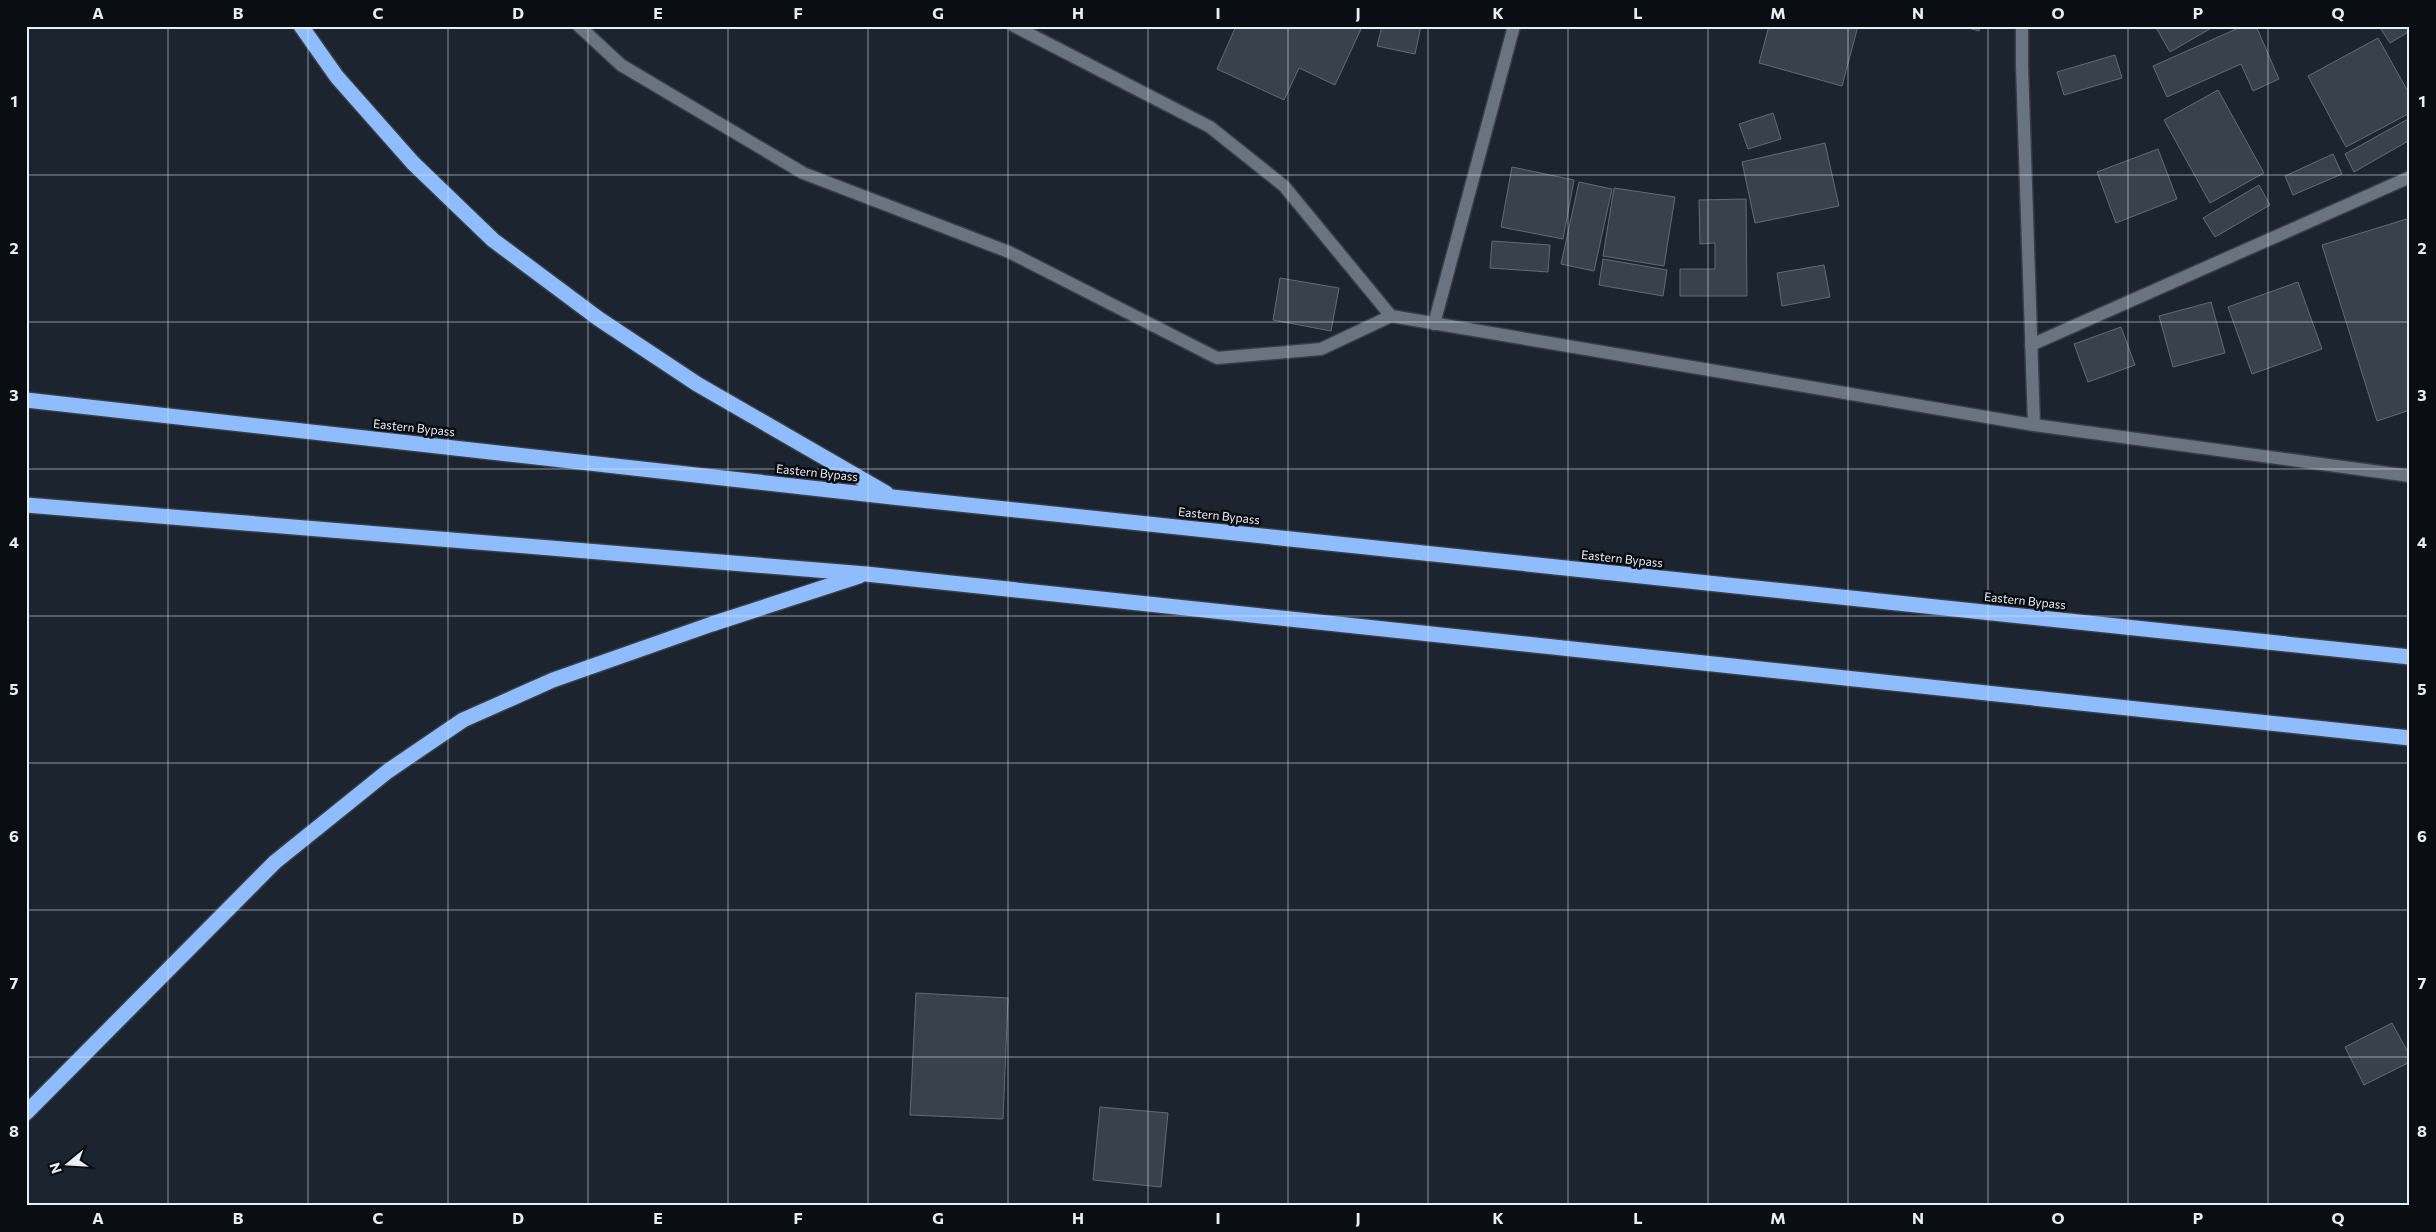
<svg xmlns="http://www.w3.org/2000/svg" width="2436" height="1232" viewBox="0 0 2436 1232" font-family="Commissioner,sans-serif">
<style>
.building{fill:#39414d;stroke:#616b78}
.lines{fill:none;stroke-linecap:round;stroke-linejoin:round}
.street-casing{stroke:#383e48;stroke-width:15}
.highway-casing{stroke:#383e48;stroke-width:18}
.street{stroke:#6a7481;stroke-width:12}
.highway{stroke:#8fbcfd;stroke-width:15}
.grid{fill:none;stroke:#e8eef5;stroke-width:1;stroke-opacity:0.55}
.labels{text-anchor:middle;stroke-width:5;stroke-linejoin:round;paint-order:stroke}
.street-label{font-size:12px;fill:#e8eef5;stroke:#0a0d12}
.neatline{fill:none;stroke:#e8eef5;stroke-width:2}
.grid-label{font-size:16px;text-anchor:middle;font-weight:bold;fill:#e8eef5}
</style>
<rect width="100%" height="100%" fill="#1c242f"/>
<g class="building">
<path d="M1236 26H1354L1361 29 1335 85 1299 68 1284 100 1217 69Z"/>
<path d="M1382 26H1421L1415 54 1377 46Z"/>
<path d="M1769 26H1858L1842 86 1759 63Z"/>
<path d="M1961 26H1980L1979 31Z"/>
<path d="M2155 26H2215L2170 52Z"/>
<path d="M2243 26H2256L2279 79 2253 91 2241 64 2167 97 2153 66Z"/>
<path d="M2379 26H2410V31L2390 43Z"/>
<path d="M2378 38 2410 95V113L2346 147 2308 76Z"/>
<path d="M2115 55 2122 78 2064 95 2057 72Z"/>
<path d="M2218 90 2264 173 2210 203 2164 120Z"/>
<path d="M1773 113 1781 139 1748 149 1739 124Z"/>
<path d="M2410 118V140L2354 172 2345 154Z"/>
<path d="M1825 143 1839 206 1755 223 1742 162Z"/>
<path d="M2158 149 2177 199 2116 223 2097 172Z"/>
<path d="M2333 154 2342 174 2293 195 2285 176Z"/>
<path d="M1512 167 1574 180 1563 239 1501 227Z"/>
<path d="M1579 182 1612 189 1594 271 1561 264Z"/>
<path d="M2259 185 2270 205 2215 237 2203 218Z"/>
<path d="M1614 188 1675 197 1664 266 1603 256Z"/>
<path d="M1746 199 1747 296H1680V269H1715V243L1700 244 1699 200Z"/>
<path d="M2410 218V410L2377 421 2322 245Z"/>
<path d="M1492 241 1550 245 1548 272 1490 268Z"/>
<path d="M1603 259 1667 270 1663 296 1599 285Z"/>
<path d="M1824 265 1830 297 1782 306 1777 273Z"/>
<path d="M1280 278 1339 288 1331 331 1273 320Z"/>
<path d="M2298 282 2322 349 2252 374 2228 307Z"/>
<path d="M2211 302 2225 353 2173 367 2159 316Z"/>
<path d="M2121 327 2135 365 2088 382 2074 344Z"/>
<path d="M916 993 1008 998 1003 1119 910 1115Z"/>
<path d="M2392 1023 2410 1056V1062L2364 1085 2345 1047Z"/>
<path d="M1100 1107 1168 1113 1161 1187 1093 1180Z"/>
</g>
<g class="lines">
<g class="street-casing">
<g id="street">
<path d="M579 26 621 65 803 173 1009 252 1217 358 1321 349 1391 316 2034 425 2410 476"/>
<path d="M1014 26 1210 127 1284 186 1391 316"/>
<path d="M2022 26V66L2034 425"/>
<path d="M1434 324 1514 26"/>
<path d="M2031 345 2410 177"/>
</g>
</g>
<g class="highway-casing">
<g id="highway">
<path d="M301 26 337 77 413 163 493 240 599 319 697 384 886 493"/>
<path d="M26 400 892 497 2410 657"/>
<path d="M26 505 866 574 2410 738"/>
<path d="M26 1113 275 862 388 771 463 720 553 680 712 624 859 576"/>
</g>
</g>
<use href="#street" class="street"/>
<use href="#highway" class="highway"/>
</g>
<path class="grid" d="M168 26V1206M308 26V1206M448 26V1206M588 26V1206M728 26V1206M868 26V1206M1008 26V1206M1148 26V1206M1288 26V1206M1428 26V1206M1568 26V1206M1708 26V1206M1848 26V1206M1988 26V1206M2128 26V1206M2268 26V1206M26 175H2410M26 322H2410M26 469H2410M26 616H2410M26 763H2410M26 910H2410M26 1057H2410"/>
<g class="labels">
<g class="street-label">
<text transform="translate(414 428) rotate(6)" y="4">Eastern Bypass</text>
<text transform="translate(817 473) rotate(6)" y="4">Eastern Bypass</text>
<text transform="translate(1219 516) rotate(6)" y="4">Eastern Bypass</text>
<text transform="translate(1622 559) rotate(6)" y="4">Eastern Bypass</text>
<text transform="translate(2025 601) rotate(6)" y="4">Eastern Bypass</text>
</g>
</g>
<rect width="2436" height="1232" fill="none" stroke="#0a0d12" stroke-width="55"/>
<g transform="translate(68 1164) rotate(252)" stroke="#0a0d12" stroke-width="4" paint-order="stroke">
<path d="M0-4L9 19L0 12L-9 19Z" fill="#e8eef5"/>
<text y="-8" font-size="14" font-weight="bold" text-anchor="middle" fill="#e8eef5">N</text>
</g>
<rect x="28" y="28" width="2380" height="1176" class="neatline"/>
<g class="grid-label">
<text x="98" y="19">A</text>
<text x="238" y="19">B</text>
<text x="378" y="19">C</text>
<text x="518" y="19">D</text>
<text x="658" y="19">E</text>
<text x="798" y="19">F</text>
<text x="938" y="19">G</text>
<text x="1078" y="19">H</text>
<text x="1218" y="19">I</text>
<text x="1358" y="19">J</text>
<text x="1498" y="19">K</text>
<text x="1638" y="19">L</text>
<text x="1778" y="19">M</text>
<text x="1918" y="19">N</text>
<text x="2058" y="19">O</text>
<text x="2198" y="19">P</text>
<text x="2338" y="19">Q</text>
<text x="14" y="107">1</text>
<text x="2422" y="107">1</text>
<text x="14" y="254">2</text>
<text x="2422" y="254">2</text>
<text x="14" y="401">3</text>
<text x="2422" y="401">3</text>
<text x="14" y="548">4</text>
<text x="2422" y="548">4</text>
<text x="14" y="695">5</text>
<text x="2422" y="695">5</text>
<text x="14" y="842">6</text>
<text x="2422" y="842">6</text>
<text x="14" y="989">7</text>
<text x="2422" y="989">7</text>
<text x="14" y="1137">8</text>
<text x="2422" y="1137">8</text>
<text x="98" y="1224">A</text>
<text x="238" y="1224">B</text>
<text x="378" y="1224">C</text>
<text x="518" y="1224">D</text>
<text x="658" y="1224">E</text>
<text x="798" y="1224">F</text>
<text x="938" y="1224">G</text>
<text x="1078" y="1224">H</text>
<text x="1218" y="1224">I</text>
<text x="1358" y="1224">J</text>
<text x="1498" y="1224">K</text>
<text x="1638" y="1224">L</text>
<text x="1778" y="1224">M</text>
<text x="1918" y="1224">N</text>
<text x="2058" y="1224">O</text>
<text x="2198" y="1224">P</text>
<text x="2338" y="1224">Q</text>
</g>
</svg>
